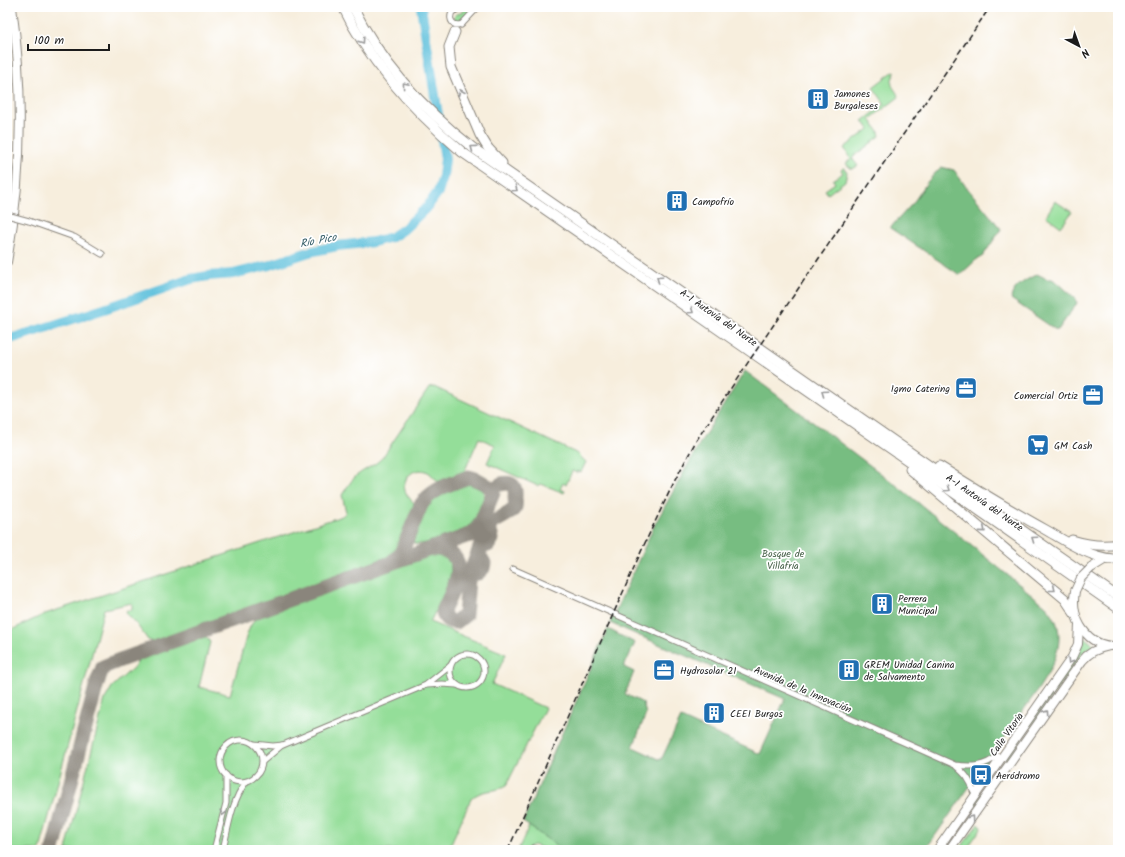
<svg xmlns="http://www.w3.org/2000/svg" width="1125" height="857" viewBox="0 0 1125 857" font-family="Kalam,sans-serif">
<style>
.green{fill:#94de99;stroke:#587d5a}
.forest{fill:#77bd81;stroke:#4a6c4e}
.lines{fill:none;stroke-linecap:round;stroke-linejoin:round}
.river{stroke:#5dc0db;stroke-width:10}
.taxiway{stroke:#8a857c;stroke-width:15}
.minor-casing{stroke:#8a857c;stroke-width:7}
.trunk-casing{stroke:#8a857c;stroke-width:10}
.motorway-casing{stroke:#8a857c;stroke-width:11}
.minor{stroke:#fff;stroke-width:5}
.trunk{stroke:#fff;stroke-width:8}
.motorway{stroke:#fff;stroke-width:9}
.rail{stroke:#1c1c1c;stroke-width:1.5;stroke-dasharray:6 3;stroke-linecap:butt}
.minor-bridge-casing{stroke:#8a857c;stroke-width:7;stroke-linecap:butt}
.trunk-bridge-casing{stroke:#8a857c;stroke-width:10;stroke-linecap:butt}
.minor-bridge{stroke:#fff;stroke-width:5}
.trunk-bridge{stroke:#fff;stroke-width:8}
.oneway{stroke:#999}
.labels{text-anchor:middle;stroke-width:3.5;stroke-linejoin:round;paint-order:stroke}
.poi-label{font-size:10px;fill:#1c1c1c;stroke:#fff;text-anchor:start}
.street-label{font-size:10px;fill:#1c1c1c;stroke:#fff}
.park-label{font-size:10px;fill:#466048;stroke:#fff}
.water-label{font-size:11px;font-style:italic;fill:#365e68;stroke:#fff}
</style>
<rect width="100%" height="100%" fill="#fff"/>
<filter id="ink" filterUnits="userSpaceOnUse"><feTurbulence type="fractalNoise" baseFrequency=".025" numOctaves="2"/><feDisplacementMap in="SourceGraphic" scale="8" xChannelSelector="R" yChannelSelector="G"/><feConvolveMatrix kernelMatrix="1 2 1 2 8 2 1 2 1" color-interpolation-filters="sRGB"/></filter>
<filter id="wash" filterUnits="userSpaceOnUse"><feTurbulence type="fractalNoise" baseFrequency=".012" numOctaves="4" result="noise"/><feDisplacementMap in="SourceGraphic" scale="16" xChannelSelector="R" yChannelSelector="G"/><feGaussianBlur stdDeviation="0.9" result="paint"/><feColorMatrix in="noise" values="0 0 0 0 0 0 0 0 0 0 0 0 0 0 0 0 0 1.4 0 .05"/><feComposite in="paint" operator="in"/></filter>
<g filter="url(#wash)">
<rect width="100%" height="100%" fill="#f7eedd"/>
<g class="green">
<path d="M471 7H474L461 21 456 22 454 18 455 15Z"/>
<path d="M894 71 895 73C888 86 893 85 899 97L870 119 879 132 880 136 852 158 858 166 852 169 846 164 851 158 844 148 869 129 863 121 885 104 873 87Z"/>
<path d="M844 167 847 172 845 181 828 194 825 190 835 183 833 180 843 173 841 170Z"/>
<path d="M1055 201 1072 212 1061 227 1046 216Z"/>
<path d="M434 387 578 454 586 462 581 472 578 471 577 473 572 471 566 485 563 483 560 489 565 491 564 493 541 484 538 486 487 463 495 445 479 438 465 470C459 478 449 480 439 482 434 479 431 472 425 471 412 467 400 481 406 493 408 497 411 500 414 503L415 507 395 552 390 556 152 642 148 640 137 625 126 613 127 611 132 610V603L104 609 40 850H7V632L45 614 342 516 346 512 342 495C346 489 350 482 355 477 364 469 373 467 382 458L429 388Z"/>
<path d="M467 484C471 485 481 488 483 492 488 501 473 525 465 529 453 535 438 538 426 543L419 544H415L413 541 412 538C418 526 422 511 430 501 436 493 457 486 467 484Z"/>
<path d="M432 555C441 554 451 559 451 570 450 583 436 610 430 622L506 654 492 684 545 708 506 786C494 793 482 788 471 799L448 850H66L105 699 112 687 135 666 140 659 205 636 210 642 199 687 230 695 247 634 251 625 256 618Z"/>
<path d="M1084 637 1094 645 1082 653 945 850H941L1079 653Z"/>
<path d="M978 824 982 827 966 850H959Z"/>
<path d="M529 826 564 850H548L534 845 529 847 526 850H518Z"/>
</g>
<g class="forest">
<path d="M941 167 954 170 964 184 1001 229 983 256 976 260 960 275 890 228 913 203 928 181Z"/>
<path d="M1037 274 1047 279H1052L1057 282 1075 298 1077 303 1058 330H1056L1011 299C1012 286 1027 280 1037 274Z"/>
<path d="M745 371 900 488 1046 606C1072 634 1054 665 1037 691L925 850H563L523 822 608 629 635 643 624 667 634 672 625 694 643 703 646 714 633 747 661 760 681 718 760 754 785 699 610 623 655 524 701 441Z"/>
</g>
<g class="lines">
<path class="river" d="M7 340 104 309 191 279 208 276 233 274 270 265 309 252 337 246 373 242 392 237 404 229 427 207 438 192 443 176 445 159 421 7"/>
<g class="taxiway">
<path d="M475 533C482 531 491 528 492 539L488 545 481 546 471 571 478 573 483 568 484 563 481 558"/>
<path d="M431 549C449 548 463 558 457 578 454 589 448 600 443 611 444 619 449 622 456 622L465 615 468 581 481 545C481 537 476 535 468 535"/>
<path d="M392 562 401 553 421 505C431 489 451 484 468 477 476 478 488 485 493 490V493L479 527 472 533"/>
<path d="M53 850 97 683 103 667 120 660 475 533 511 512 515 507C516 503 515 501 515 497 516 487 513 481 501 484"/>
</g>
</g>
</g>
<g filter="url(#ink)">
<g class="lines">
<g class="minor-casing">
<g id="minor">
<path d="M462 24C454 27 448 21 452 12L462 7"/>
<path d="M461 25 478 7"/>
<path d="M29 221 74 237 102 254"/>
<path d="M513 569 955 765C971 767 985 767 997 756"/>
<circle cx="467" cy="671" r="17"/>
<path d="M427 685 442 684 457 685"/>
<circle cx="241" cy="761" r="21"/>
<path d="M254 744 273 746 283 745 426 685 450 666"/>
<path d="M263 761 282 745"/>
<path d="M956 766C964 773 971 780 973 791"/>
<path d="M214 850 226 803V775"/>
<path d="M223 850C228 828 232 800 246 782"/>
<path d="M530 850 534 848 541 850"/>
</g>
</g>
<g class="trunk-casing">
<g id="trunk">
<path d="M7 262C22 178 24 92 12 7"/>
<path d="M1091 568 1104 560 1118 559"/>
<path d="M1075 591C1070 619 1087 648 1118 646"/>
<path d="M937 850 1072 657 1078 644 1079 625"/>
<path d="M949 850 1082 661C1089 652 1098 648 1109 646"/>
</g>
</g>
<g class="motorway-casing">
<g id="motorway">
<path d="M343 7C370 64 414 111 462 152L910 462 1118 608"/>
<path d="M353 7C381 63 424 110 473 148L1118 597"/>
<path d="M455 32 449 47 451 67 480 135 488 148 502 163"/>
<path d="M939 466C974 488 1010 510 1046 530 1067 542 1089 557 1113 559"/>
<path d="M910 469 1065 599 1075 614"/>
<path d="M1072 540C1088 545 1102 547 1118 544"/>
</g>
</g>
<use href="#minor" class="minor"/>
<use href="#trunk" class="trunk"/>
<use href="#motorway" class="motorway"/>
<path class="rail" d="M508 850 644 545 674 482 696 441 749 361 990 7"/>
<g class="minor-bridge-casing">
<path id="minor-bridge" d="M7 215 29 221"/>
</g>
<g class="trunk-bridge-casing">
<path id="trunk-bridge" d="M1075 591 1081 578 1091 568"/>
</g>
<use href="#minor-bridge" class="minor-bridge"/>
<use href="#trunk-bridge" class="trunk-bridge"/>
</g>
<defs><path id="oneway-chevron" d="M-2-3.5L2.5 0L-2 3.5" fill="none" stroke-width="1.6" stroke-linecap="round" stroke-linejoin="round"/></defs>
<g class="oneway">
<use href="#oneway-chevron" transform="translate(362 41) rotate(56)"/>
<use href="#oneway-chevron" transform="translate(405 85) rotate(-130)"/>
<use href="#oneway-chevron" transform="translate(461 92) rotate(-113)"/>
<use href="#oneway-chevron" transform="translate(473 148) rotate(-143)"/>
<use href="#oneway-chevron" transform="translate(515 189) rotate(35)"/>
<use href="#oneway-chevron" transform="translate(659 279) rotate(-145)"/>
<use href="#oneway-chevron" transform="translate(691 311) rotate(35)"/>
<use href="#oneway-chevron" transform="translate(824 393) rotate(-145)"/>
<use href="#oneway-chevron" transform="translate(947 489) rotate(35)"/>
<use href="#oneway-chevron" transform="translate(983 530) rotate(40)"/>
<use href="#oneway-chevron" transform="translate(1034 539) rotate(-145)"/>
<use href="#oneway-chevron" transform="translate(1053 589) rotate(39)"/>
<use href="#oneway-chevron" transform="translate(1070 661) rotate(123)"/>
<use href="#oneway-chevron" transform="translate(1046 712) rotate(-55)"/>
<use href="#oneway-chevron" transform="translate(223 813) rotate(105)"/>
<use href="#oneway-chevron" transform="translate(971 818) rotate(-55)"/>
</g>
</g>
<defs>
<g id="building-square" transform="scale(1.15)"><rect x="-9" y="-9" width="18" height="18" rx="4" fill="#1f6fb2" stroke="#fff"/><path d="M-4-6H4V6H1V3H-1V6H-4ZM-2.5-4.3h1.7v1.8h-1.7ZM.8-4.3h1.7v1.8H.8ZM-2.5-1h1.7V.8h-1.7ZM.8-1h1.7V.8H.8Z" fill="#fff"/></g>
<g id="office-square" transform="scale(1.15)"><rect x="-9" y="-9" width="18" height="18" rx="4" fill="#1f6fb2" stroke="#fff"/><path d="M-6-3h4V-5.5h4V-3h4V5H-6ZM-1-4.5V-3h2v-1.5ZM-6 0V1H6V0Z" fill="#fff"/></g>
<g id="supermarket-square" transform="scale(1.15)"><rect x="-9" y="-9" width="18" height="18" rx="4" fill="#1f6fb2" stroke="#fff"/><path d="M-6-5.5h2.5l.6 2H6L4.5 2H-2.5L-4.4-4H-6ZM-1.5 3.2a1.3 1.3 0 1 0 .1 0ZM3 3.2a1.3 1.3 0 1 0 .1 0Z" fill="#fff"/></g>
<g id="bus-square" transform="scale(1.15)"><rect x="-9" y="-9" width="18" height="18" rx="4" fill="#1f6fb2" stroke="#fff"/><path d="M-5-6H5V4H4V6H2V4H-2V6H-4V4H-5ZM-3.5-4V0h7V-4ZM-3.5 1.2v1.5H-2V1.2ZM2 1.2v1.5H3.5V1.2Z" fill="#fff"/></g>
</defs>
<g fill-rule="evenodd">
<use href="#building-square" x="818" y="99"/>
<use href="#building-square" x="677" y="201"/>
<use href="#office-square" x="966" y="388"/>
<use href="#office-square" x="1093" y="395"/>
<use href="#supermarket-square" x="1038" y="445"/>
<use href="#building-square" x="882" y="604"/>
<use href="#office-square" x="664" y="670"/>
<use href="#building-square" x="849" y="670"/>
<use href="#building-square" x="714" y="713"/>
<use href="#bus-square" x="981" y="775"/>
</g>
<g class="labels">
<g class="poi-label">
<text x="834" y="97">Jamones<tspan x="834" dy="12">Burgaleses</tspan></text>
<text x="692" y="205">Campofrío</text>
<text x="950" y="392" text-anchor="end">Igmo Catering</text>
<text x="1078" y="399" text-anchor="end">Comercial Ortiz</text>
<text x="1054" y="449">GM Cash</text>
<text x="898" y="602">Perrera<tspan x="898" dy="12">Municipal</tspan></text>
<text x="864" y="668">GREM Unidad Canina<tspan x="864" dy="12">de Salvamento</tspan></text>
<text x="680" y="674">Hydrosolar 21</text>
<text x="730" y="717">CEEI Burgos</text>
<text x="996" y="779">Aeródromo</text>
</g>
<g class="street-label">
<text transform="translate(719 317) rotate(35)" y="4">A-1 Autovía del Norte</text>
<text transform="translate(985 502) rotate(35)" y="4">A-1 Autovía del Norte</text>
<text transform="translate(803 689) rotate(23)" y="4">Avenida de la Innovación</text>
<text transform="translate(1006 734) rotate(-55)" y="4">Calle Vitoria</text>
</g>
<g class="park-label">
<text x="783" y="557">Bosque de<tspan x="783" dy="12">Villafría</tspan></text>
</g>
<g class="water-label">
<text transform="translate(318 240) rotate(-11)" y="4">Río Pico</text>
</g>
</g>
<rect width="1125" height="857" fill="none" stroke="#fff" stroke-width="24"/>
<g transform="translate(1079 46) rotate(139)" stroke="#ffffff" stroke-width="3" paint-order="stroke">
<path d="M0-3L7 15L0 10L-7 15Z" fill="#1c1c1c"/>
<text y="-6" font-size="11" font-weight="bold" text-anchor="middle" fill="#1c1c1c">N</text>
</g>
<path d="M28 44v6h81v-6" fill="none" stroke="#1c1c1c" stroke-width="2"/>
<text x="34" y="44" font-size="12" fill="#1c1c1c" stroke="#ffffff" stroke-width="3" paint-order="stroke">100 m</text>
</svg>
